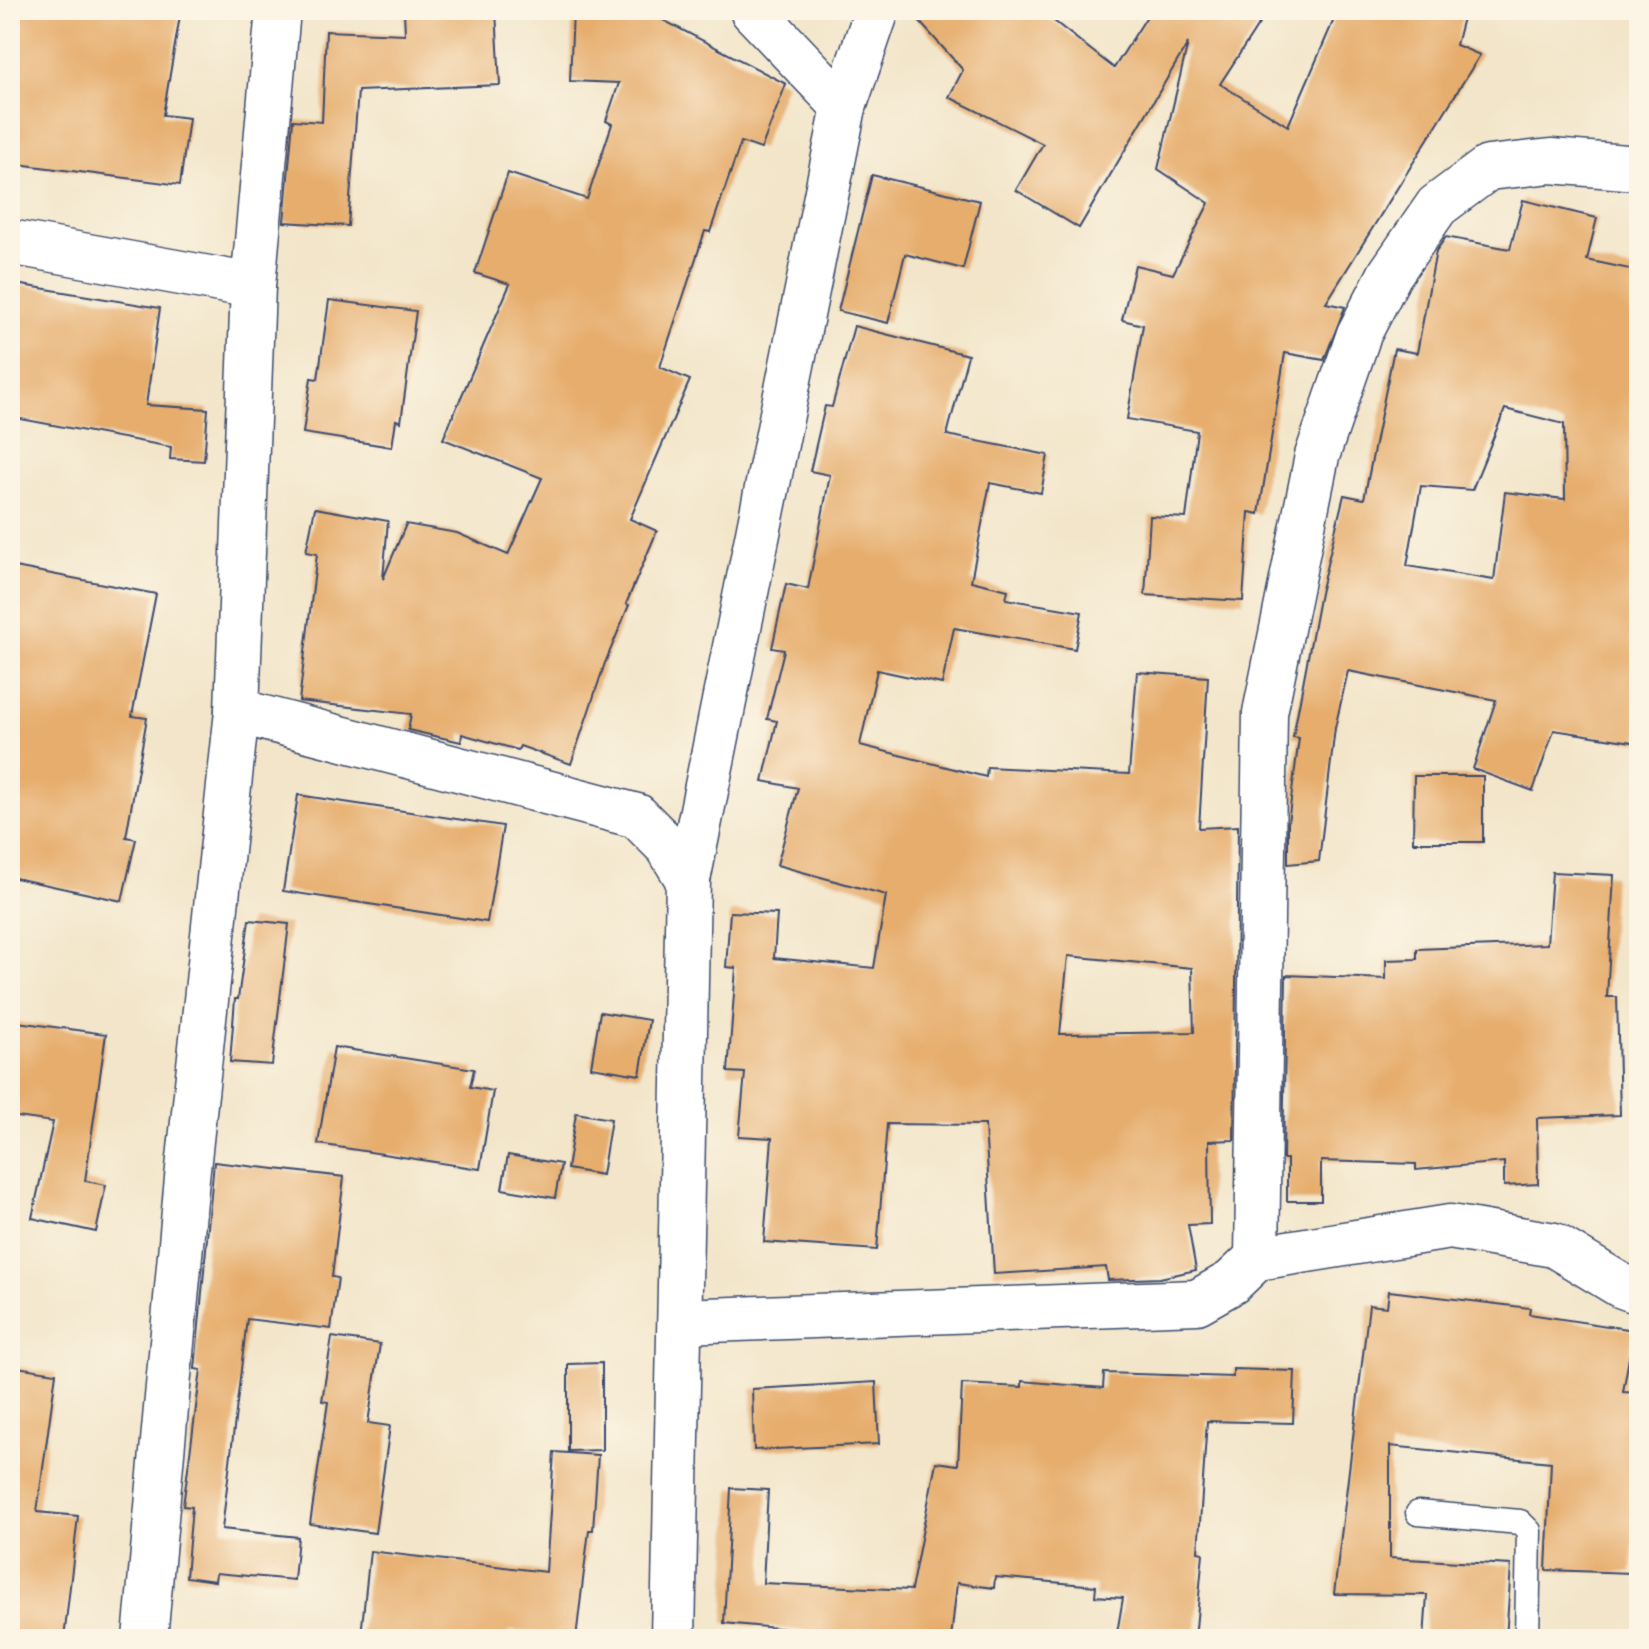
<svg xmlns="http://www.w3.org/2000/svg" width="1649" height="1649" viewBox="0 0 1649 1649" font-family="'Old Standard TT',serif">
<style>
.building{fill:#e6ad6d;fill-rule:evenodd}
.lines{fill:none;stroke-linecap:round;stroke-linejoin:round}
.lane-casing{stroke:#3b4a6e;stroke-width:27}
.street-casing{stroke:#3b4a6e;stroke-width:47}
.lane{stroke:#fff;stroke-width:24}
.street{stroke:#fff;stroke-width:44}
</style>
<rect width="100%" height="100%" fill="#fcf5e5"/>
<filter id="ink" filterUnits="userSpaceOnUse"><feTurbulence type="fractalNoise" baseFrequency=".0125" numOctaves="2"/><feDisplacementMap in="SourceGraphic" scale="16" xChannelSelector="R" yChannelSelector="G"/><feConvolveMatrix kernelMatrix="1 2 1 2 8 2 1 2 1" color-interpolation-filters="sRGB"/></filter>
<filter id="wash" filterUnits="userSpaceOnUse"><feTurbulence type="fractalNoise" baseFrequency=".006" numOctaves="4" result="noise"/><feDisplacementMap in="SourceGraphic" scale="32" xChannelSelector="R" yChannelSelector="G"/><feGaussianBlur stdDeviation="1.8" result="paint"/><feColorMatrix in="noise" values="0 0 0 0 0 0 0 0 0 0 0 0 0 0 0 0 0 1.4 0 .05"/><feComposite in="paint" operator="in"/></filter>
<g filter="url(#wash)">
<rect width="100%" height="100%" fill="#f2e5c9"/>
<g id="blocks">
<g class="building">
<path d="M10 10H181L163 115 189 118 180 185 10 163Z"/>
<path d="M404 10H496L500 85 358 91 348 226 284 222 293 120 322 122 326 31 405 34Z"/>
<path d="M573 10H660L659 18 786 84 761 149 741 142 710 232 705 231 660 367 690 380 630 519 657 531 626 604 629 605 605 663 571 764 520 746 518 750 462 734 461 742 408 730 411 714 299 701 317 554 306 552 315 508 388 521 383 579 406 524 457 533 508 555 542 478 443 439 510 284 475 273 508 173 587 199 612 124 606 121 619 83 570 81Z"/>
<path d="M909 10H1040L1114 68 1151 10H1268L1220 84 1288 126 1338 10H1465L1456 45 1480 55 1326 303 1345 307 1324 360 1285 353 1259 514 1249 512 1243 601 1145 595 1150 516 1186 518 1197 431 1127 419 1143 325 1122 320 1135 265 1173 274 1209 203 1158 169 1188 43 1079 228 1016 190 1043 144 949 97 963 70Z"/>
<path d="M872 175 980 201 963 269 905 254 888 323 838 311Z"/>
<path d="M1523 200 1597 218 1587 260 1639 271V743L1554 730 1533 791 1473 769 1496 700 1348 671 1335 728 1319 861 1288 864V823L1299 738 1293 737 1320 593 1344 495 1364 499 1394 349 1417 353 1436 251 1446 237 1510 249ZM1505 409 1564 424 1565 499 1505 492 1494 580 1407 566 1421 486 1472 490Z"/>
<path d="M10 283 160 308 146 405 208 409 204 461 170 459 171 447 10 417Z"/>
<path d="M329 300 416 311 401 422 396 420 392 447 303 433 311 378 318 379Z"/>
<path d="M854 326 968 355 947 435 1048 455 1041 493 990 483 971 581 1008 590 1006 599 1082 612 1075 649 954 628 942 684 877 670 860 745 986 777 987 767 1129 774 1137 672 1208 677 1199 828 1238 826 1234 1140 1209 1141 1210 1224 1188 1225 1196 1270 1160 1278 1108 1280 1106 1267 994 1274 985 1125 887 1124 877 1250 764 1242 772 1138 739 1136 745 1073 728 1072 736 968 726 967 730 912 777 914 774 958 874 968 886 895 777 865 798 788 763 781 777 721 767 719 784 650 772 648 786 584 808 589 830 475 810 471 825 406 832 407ZM1068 956 1192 968 1194 1032 1060 1034Z"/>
<path d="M10 566 156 594 132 716 147 718 126 837 136 839 122 901 10 877Z"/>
<path d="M1414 776H1483V842H1413Z"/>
<path d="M298 795 503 826 487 922 283 891Z"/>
<path d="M1552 872 1614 875 1607 997H1617L1620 1115 1537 1118 1538 1184 1504 1186V1162L1416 1170V1164L1321 1161V1201H1287V1159H1283L1286 975 1386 979V960L1417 959V949L1547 944Z"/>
<path d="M249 920 289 924 272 1065 230 1062 235 999H238Z"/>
<path d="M600 1012 649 1020 640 1075 591 1067Z"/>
<path d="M10 1021 106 1034 85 1181 106 1185 96 1232 32 1218 53 1122 10 1116Z"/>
<path d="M334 1047 474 1069 470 1087 493 1091 480 1169 318 1144Z"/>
<path d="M576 1113 611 1119 602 1175 567 1169Z"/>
<path d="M508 1155 561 1164 555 1198 502 1189Z"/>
<path d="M214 1162 344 1177 332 1277 338 1278 331 1329 247 1319 222 1529 298 1537 294 1580 216 1573 215 1581 186 1577 192 1507 183 1506 201 1370 195 1369Z"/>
<path d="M1389 1291 1530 1308 1529 1314 1634 1330 1623 1392 1639 1393 1632 1573 1546 1570 1551 1462 1390 1446V1558L1511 1565 1506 1639H1424L1427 1595 1334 1594 1369 1305 1387 1307Z"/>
<path d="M332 1337 380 1344 368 1423 390 1426 375 1533 310 1524 328 1402 322 1401Z"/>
<path d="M602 1363V1450L568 1451V1364Z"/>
<path d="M10 1366 56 1373 37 1512 78 1516 64 1639H10Z"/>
<path d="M1233 1369 1295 1371 1293 1423 1207 1421 1198 1552 1203 1553 1195 1639H1116L1123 1598 1095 1596 1096 1586 995 1577 994 1588 957 1583 951 1639 860 1636 724 1623 731 1488 768 1490 763 1583 911 1590 936 1462 958 1465 962 1384 1022 1387V1381L1103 1388 1104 1373 1233 1377Z"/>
<path d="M876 1382 879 1444 754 1450 752 1389Z"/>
<path d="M554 1452 598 1455 593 1530H589L576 1638 512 1631 508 1632V1639H396L361 1635 370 1551 546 1572Z"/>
</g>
</g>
</g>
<g filter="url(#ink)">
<use href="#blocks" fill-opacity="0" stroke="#3b4a6e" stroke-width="2"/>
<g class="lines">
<g class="lane-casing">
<path id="lane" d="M1418 1513 1520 1522 1529 1531 1527 1639"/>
</g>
<g class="street-casing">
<g id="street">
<path d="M752 10 844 107"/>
<path d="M10 242 253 286"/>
<path d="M237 711 637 816 668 847 688 880 673 1639"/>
<path d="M688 880 844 107 877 10"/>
<path d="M1257 1258 1265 713 1317 456 1359 334 1390 274 1437 206 1488 168 1551 161 1639 168"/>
<path d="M681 1321 1197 1302 1232 1282 1257 1258 1450 1227 1554 1245 1620 1285 1639 1292"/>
<path d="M145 1639 187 1178 237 711 253 286 278 10"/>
</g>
</g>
<use href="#lane" class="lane"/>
<use href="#street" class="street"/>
</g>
</g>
<rect width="1649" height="1649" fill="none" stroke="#fcf5e5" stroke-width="40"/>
</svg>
